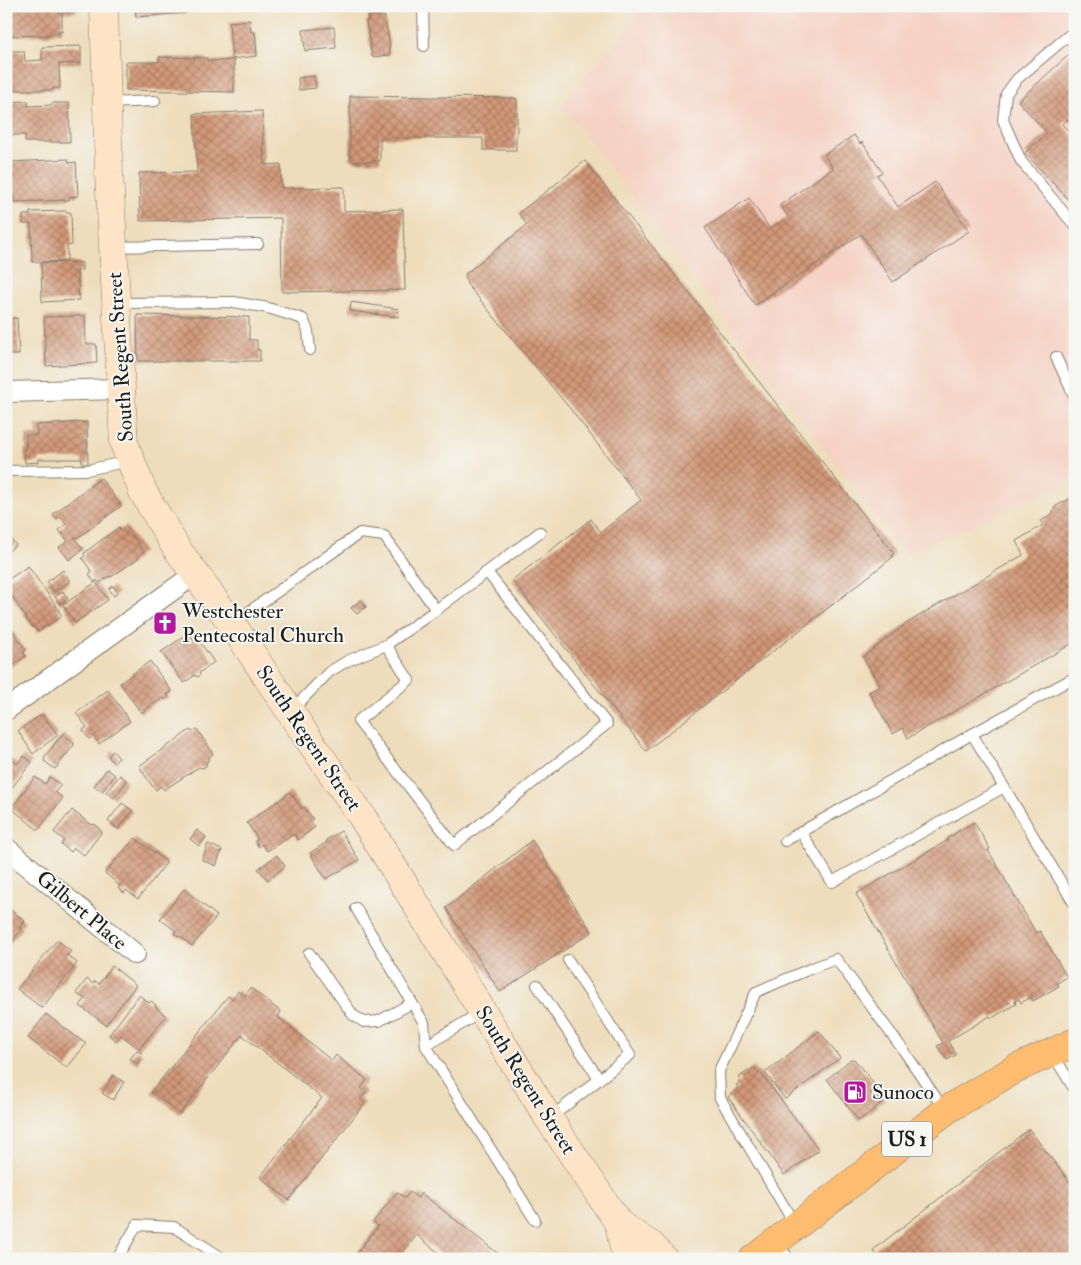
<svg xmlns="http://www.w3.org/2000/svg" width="1081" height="1265" viewBox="0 0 1081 1265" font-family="'IM FELL Double Pica',serif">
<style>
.built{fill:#f5d2c3}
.building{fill:url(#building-cross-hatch)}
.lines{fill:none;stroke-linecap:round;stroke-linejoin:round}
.lane-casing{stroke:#857c6c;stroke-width:12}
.street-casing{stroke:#857c6c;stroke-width:22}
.secondary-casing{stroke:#857c6c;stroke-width:29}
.primary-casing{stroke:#857c6c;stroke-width:29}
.lane{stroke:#fff;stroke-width:10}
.street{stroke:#fff;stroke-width:20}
.secondary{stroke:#fee4c6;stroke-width:28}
.primary{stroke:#fdbc70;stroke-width:28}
.labels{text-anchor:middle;stroke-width:4;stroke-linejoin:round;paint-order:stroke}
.shield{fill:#f6f6f2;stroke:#5d5d5c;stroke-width:1}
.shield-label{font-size:20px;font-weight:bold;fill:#1c1c1c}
.street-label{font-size:21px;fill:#1c1c1c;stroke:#f6f6f2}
.poi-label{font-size:21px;fill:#1c1c1c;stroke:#f6f6f2;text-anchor:start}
</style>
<defs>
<pattern id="building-cross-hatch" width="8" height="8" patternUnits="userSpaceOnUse" patternTransform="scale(1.25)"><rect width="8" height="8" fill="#d29878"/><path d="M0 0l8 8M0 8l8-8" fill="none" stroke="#aa7b62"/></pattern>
</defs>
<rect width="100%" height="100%" fill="#f6f6f2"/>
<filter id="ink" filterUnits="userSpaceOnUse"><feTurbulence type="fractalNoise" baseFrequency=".02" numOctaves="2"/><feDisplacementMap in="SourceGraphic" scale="10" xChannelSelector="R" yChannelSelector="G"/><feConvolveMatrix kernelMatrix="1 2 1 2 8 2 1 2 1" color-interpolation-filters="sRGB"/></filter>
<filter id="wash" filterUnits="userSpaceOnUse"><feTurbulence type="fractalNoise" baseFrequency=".0096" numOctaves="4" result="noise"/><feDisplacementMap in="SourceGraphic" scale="20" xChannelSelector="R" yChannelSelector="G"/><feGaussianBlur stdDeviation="1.12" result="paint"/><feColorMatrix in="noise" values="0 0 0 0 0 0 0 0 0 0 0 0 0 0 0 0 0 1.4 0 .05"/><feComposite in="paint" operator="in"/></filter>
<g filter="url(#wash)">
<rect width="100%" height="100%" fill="#edb"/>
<path class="built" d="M646 6H1075V480L905 554 562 105Z"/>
<g id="blocks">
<g class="building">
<path d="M19 6H77V12L62 13V32L51 33V35L6 36V10L19 9Z"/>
<path d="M135 6H185L186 13 136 17Z"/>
<path d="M384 14 390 46 389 47 390 55 372 57 366 21H368V16Z"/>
<path d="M250 20 251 32H255L257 56 232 59 229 22Z"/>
<path d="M334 27 336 48 305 51 303 30Z"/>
<path d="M81 46V63L59 64 60 88H53V90H7L6 51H24L25 61 42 60V47Z"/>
<path d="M1075 49V119L1071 123 1068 119 1062 124 1075 138V207L1025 153 1047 133 1018 101Z"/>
<path d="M159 57 207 58V61L234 60V92L126 90V62H159Z"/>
<path d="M314 76 316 88 299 90 298 78Z"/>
<path d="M350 96 515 98V99H517V135H516V150H483V138H380V161L354 162 350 158Z"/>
<path d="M28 101V106L52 105V103H69L70 142H25V135H6V102Z"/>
<path d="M262 111 264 165 281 164V188L344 187V211L403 209 405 290 282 292 281 218 140 221 139 173 197 172 194 114Z"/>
<path d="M854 135 860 144 862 142 882 172 877 175 898 207 935 182 969 231 893 282 861 234 755 305 705 228 749 198 770 229 788 217 780 205 833 168 824 155Z"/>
<path d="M68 159 69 163 76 162 78 196 69 197V200L14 202 12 162Z"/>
<path d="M585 161 894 553 892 555 893 557 646 751 512 580 591 519 601 532 641 500 572 411 467 284 465 274 527 225 519 214 520 212Z"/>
<path d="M65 211 71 213 72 245 67 246V261L32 262 31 224H23V215H30V212Z"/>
<path d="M77 262 82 263V270H77L79 300 42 302 41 263Z"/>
<path d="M351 302 399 309 398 317 350 311Z"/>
<path d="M137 315 249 317V340H257V350H260V361H138Z"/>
<path d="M78 316H85L86 344H96L97 363 46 366 44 317Z"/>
<path d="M17 318 19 355H6V319Z"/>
<path d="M87 422 88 464H82V459H39V462L25 463 24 449H26V435H37L36 425Z"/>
<path d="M101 478 121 506 77 538 74 537 83 549 69 560 59 547 68 541 59 530 66 524 60 516 56 519 53 514Z"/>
<path d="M1075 496V642L908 738 903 728 893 734 869 692 880 686 863 657 907 623 1023 555 1016 541 1043 525 1041 521 1052 514 1056 506Z"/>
<path d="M126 526 144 552 138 556 139 558 111 577 110 576 99 583 97 580 94 582 89 574 92 572 82 558 85 555 84 553 119 527 120 530Z"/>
<path d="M10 538 16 545 7 552 6 540Z"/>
<path d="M28 566 59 610H58L62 616 38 632 34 626 33 628 7 589 9 588 6 585V581Z"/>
<path d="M63 570 70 581 54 592 47 582Z"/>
<path d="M96 582 108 600 75 623 63 605Z"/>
<path d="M113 586 118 593 114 596 109 589Z"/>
<path d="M63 591 68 599 60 604 55 597Z"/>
<path d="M361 600 366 607 357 614 351 608Z"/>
<path d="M6 622 26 650 23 652 26 656 6 670Z"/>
<path d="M192 631 214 662 199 673 200 675 197 677 195 675 184 683 161 652Z"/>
<path d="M150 661 172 692 167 695 169 697 165 700 164 697 141 713 120 683Z"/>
<path d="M108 690 130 721 99 744 93 736 89 739 83 730 87 727 76 713Z"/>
<path d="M42 714 58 735 33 754 18 731Z"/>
<path d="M197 729 213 754 208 758 209 760 207 761 206 766 203 768 199 767 164 790 161 786 156 790 153 786H152L139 766 190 730 192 732Z"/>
<path d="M63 734 73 742 74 745 55 769 44 761 45 758 44 757Z"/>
<path d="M113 751 119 758 114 763 108 756Z"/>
<path d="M6 755 17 764 24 756 32 762 6 795Z"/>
<path d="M107 769 115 775 102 792 94 786Z"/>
<path d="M120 775 127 781 114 798 106 792Z"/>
<path d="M35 777 45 784 50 777 61 785 55 792 63 798 38 830 11 808Z"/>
<path d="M290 792 302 809 304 807 313 819 310 821 315 827 298 840 294 834 267 851 262 844 259 847 255 841 258 839 247 823Z"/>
<path d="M122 803 133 811 118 829 108 821Z"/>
<path d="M72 810 89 823 93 825 95 824 102 832 84 855 74 848 71 852 61 844 64 840 54 832Z"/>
<path d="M974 822 990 849 988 850 1036 933 1040 931 1067 977 1057 983 1059 986 1033 1001 1031 997 1021 1003 1019 999 1015 1001 1016 1004 992 1018 990 1016 948 1041 956 1055 947 1060 937 1046 943 1043 856 894 948 840 947 838Z"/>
<path d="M197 830 206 837 199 846 190 839Z"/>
<path d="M341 831 359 860 326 879 310 853 324 844 327 842 326 840Z"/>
<path d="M135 838 167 862 138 899 126 890 124 893 118 888 120 886 105 873Z"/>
<path d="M532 840 592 932 500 992 446 908Z"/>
<path d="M208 844 222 850 216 866 202 860Z"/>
<path d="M277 855 285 866 268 880 258 869Z"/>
<path d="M184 889 217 916 192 946 180 936 179 937 174 933 176 931 160 919Z"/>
<path d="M6 906 25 921 20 927 22 929 6 949Z"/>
<path d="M57 940 71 951 67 955 77 963 42 1008 17 989Z"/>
<path d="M112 966 136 985 106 1025 80 1006 85 999 76 993 87 979 93 984 95 981 99 984Z"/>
<path d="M251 988 281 1012 278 1017 332 1061 336 1055 367 1080 361 1088 366 1092 360 1099 365 1103 289 1200 260 1177 322 1098 242 1035 180 1114 151 1092 228 996 232 999 238 991 244 996Z"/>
<path d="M139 995 149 1003 151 1001 156 1005 155 1007 166 1016 139 1049 121 1035 116 1041 109 1035Z"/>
<path d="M46 1014 86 1044 67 1068 28 1038Z"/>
<path d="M819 1031 840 1058 785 1099 765 1073Z"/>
<path d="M137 1050 143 1054 137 1064 130 1059Z"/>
<path d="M851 1059H854L885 1098V1100L860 1120H858L827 1079Z"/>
<path d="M754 1067 758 1073 760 1072 819 1150 784 1175 728 1097 738 1088 736 1085 741 1081 738 1078Z"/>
<path d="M113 1075 124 1082 113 1100 102 1093Z"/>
<path d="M1029 1129 1075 1189V1259H880L873 1250Z"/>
<path d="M397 1192 405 1198 410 1192 418 1198 421 1193 505 1259H446L417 1235 398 1259H363L356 1254 378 1226 373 1222Z"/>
</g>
</g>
</g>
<g filter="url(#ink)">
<use href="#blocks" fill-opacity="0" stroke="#857c6c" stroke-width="1"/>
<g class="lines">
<g class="lane-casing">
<g id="lane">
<path d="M423 6 424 46"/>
<path d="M1075 30 1017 79 1006 94 1003 120 1021 161 1075 226"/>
<path d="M108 103 155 101"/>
<path d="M114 247 258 244"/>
<path d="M117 303 234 302 268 308 303 319 308 331 310 350"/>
<path d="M1056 357 1075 398"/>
<path d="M6 471 87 470 129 461"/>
<path d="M436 610 540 532"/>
<path d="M233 623 360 533 384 536 436 610 386 645 409 680 358 721 454 845 607 724 487 572"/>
<path d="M1075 677 972 734 1075 905"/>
<path d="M292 710 329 672 347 661 386 645"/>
<path d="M972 734 801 832 832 882 1004 787"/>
<path d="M785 841 801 832"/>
<path d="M356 908 424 1023 426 1046 535 1220"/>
<path d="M309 953 353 1015 364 1022 379 1021 412 1003"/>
<path d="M537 985 599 1079"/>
<path d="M426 1046 481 1012"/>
<path d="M1052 1053 1075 1090"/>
<path d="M550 1118 630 1055 568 960"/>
<path d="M795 1225 720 1098 719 1071 756 992 812 968 836 959 904 1051 945 1111"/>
<path d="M776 1242 789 1259"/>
<path d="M117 1259 137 1225 174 1227 224 1259"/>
</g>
</g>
<g class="street-casing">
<g id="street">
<path d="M6 392 120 389"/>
<path d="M6 710 195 574"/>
<path d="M6 848 135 954"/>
</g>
</g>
<g class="secondary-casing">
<g id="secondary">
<path d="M104 6 109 173 124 443 143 492 177 549 232 624 303 731 361 815 549 1119 619 1224"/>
<path d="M626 1259 619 1224 652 1246 664 1259"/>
</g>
</g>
<g class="primary-casing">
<path id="primary" d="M753 1259 948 1109 1015 1069 1075 1042"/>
</g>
<use href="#lane" class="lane"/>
<use href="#street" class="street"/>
<use href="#secondary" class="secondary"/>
<use href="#primary" class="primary"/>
</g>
</g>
<defs>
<g id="church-square" transform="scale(1.25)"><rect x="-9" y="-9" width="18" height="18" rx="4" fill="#b5179e" stroke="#f6f6f2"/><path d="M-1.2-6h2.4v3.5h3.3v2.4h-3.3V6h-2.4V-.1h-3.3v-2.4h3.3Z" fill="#fff"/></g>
<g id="fuel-square" transform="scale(1.25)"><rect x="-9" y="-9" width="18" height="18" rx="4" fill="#b5179e" stroke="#f6f6f2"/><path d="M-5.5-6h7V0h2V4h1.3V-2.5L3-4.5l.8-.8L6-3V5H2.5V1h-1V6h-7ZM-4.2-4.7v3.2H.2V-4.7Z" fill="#fff"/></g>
</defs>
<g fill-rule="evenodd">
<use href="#church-square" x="165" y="623"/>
<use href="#fuel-square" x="855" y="1092"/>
</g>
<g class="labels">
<rect class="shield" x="882" y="1121.5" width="50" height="35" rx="4"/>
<g class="shield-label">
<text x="907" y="1146">US 1</text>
</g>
<g class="street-label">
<text transform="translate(120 357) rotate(-94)" y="7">South Regent Street</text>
<text transform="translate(309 738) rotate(56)" y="7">South Regent Street</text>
<text transform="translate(82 910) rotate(40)" y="7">Gilbert Place</text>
<text transform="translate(526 1080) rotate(58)" y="7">South Regent Street</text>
</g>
<g class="poi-label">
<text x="182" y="618">Westchester<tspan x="182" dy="24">Pentecostal Church</tspan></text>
<text x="872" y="1099">Sunoco</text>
</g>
</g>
<rect width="1081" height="1265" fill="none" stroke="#f6f6f2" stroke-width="25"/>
</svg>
